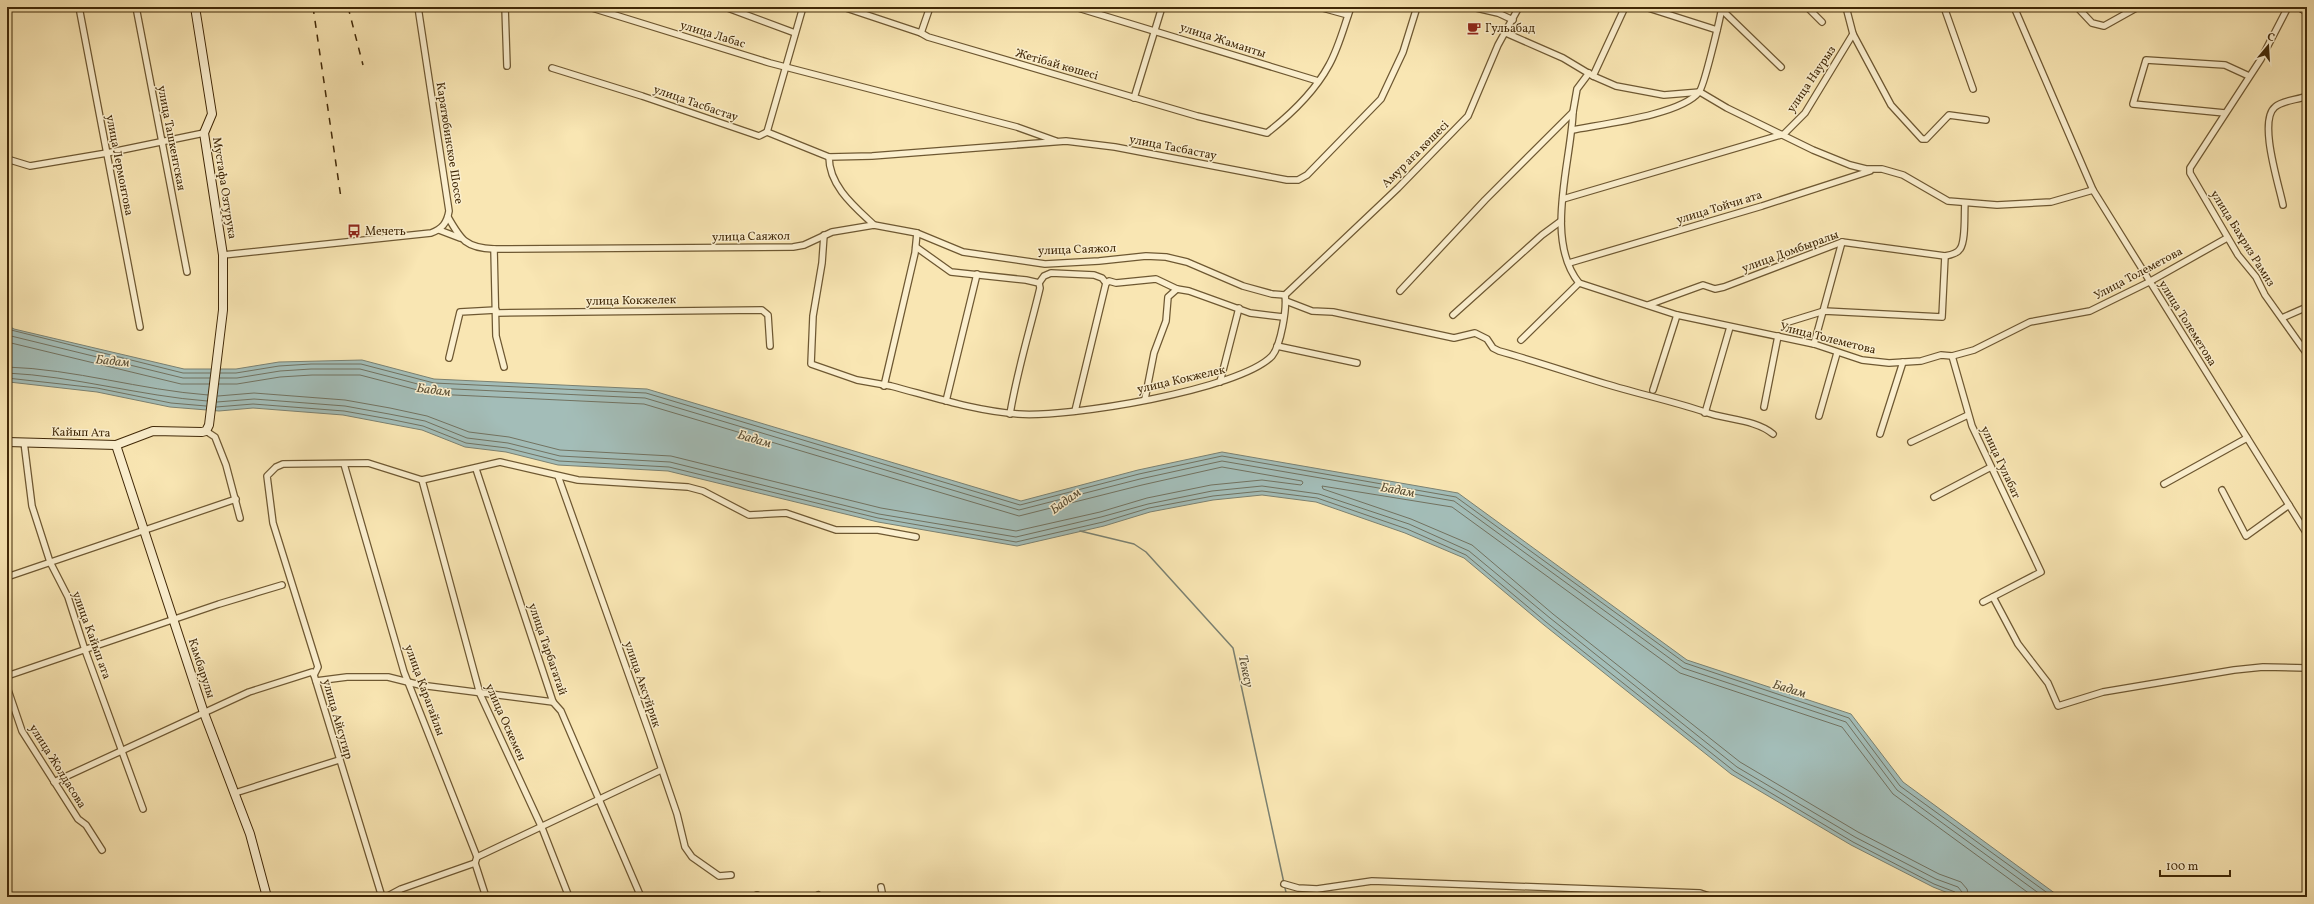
<svg xmlns="http://www.w3.org/2000/svg" width="2314" height="904" viewBox="0 0 2314 904" font-family="Vollkorn,serif">
<style>
.water{fill:#a3bdb8;stroke:#7b8171}
.lines{fill:none;stroke-linecap:round;stroke-linejoin:round}
.shore{stroke:#727260;stroke-width:1}
.stream{stroke:#7b8171;stroke-width:1.5}
.street-casing{stroke:#6e5832;stroke-width:8}
.secondary-casing{stroke:#402807;stroke-width:10}
.street{stroke:#fbefce;stroke-width:5.5}
.secondary{stroke:#fbefce;stroke-width:8}
.rail{stroke:#402807;stroke-width:1.5;stroke-dasharray:7 7;stroke-linecap:butt}
.labels{text-anchor:middle;stroke-width:3;stroke-linejoin:round;paint-order:stroke}
.poi-label{font-size:12px;fill:#402807;stroke:#fbefce;text-anchor:start}
.street-label{font-size:12px;fill:#402807;stroke:#fbefce}
.water-label{font-size:13px;font-style:italic;fill:#594d33;stroke:#fbefce}
</style>
<rect width="100%" height="100%" fill="#f9e6b3"/>
<filter id="stains"><feTurbulence type="fractalNoise" baseFrequency=".005" numOctaves="4"/><feColorMatrix values="0 0 0 0 .2 0 0 0 0 .09 0 0 0 0 .02 0 0 0 .5 -.17"/></filter>
<radialGradient id="worn" r=".72"><stop offset=".6" stop-color="#630" stop-opacity="0"/><stop offset="1" stop-color="#630" stop-opacity=".3"/></radialGradient>
<path class="water" d="M7 325 14 329 184 369H236L279 362 362 360 434 379 647 389 1021 501 1138 470 1222 452 1458 493 1687 660 1851 714 1903 782 2060 897H1958L1933 887 1851 845 1731 774 1544 625 1464 558 1405 533 1316 502 1262 495 1213 500 1150 512 1104 526 1017 546 878 522 668 471 558 465 506 452 465 447 422 430 343 415 253 408 219 411 170 407 97 392 9 382 7 381Z"/>
<g class="lines">
<g class="shore">
<path d="M7 329 183 373H210"/>
<path d="M7 335 183 378H210"/>
<path d="M7 342 181 384H209"/>
<path d="M7 367C75 369 140 390 208 395"/>
<path d="M7 373C74 376 140 396 207 401"/>
<path d="M220 373H236L279 366 311 364H361L434 383 646 393 1020 505 1139 474 1222 456 1456 497 1685 663 1849 718 1900 786 2053 897"/>
<path d="M7 378 97 388 171 403 206 406"/>
<path d="M220 378H237L280 371 311 369H360L433 388 645 398 1019 510 1140 479 1222 461 1454 501 1683 668 1846 722 1897 790 2044 897"/>
<path d="M218 396 254 393 345 400 390 408 427 416 469 432 509 437 560 450 671 456 881 508 1016 531 1100 512 1147 498 1211 485 1262 480 1301 485 1303 483 1302 481 1222 467 1142 485 1019 516 644 404 433 394 360 375H312L280 377 237 384H219"/>
<path d="M217 402 254 399 345 406 389 414 425 421 467 438 508 443 560 456 670 462 879 514 1016 537 1101 517 1148 504 1212 491 1262 486 1319 494 1409 524 1469 551 1550 618 1737 767 1855 837 1936 879 1958 887 1962 892 1963 897"/>
<path d="M216 407 253 404 344 411 389 419 423 426 466 443 507 448 559 461 669 467 878 518 1016 542 1103 522 1149 508 1213 496 1262 491 1317 498 1407 529 1466 555 1546 622 1734 771 1853 842 1934 884 1955 892 1958 897"/>
<path d="M1969 897 1967 889 1961 882 1939 874 1858 832 1740 762 1553 614 1472 545 1411 519 1323 489 1322 486 1452 507 1680 673 1842 727 1893 794 2034 897"/>
</g>
<path class="stream" d="M1080 531 1134 544 1146 552 1233 648 1287 897"/>
<g class="street-casing">
<g id="street">
<path d="M79 7 140 327"/>
<path d="M136 7 187 272"/>
<path d="M505 7 507 66"/>
<path d="M589 7 770 63 1017 127 1056 141"/>
<path d="M725 7 795 33"/>
<path d="M843 7 921 33 928 37 1197 116 1267 133C1290 115 1315 91 1329 65 1339 47 1344 26 1351 7"/>
<path d="M1075 7 1318 81"/>
<path d="M1319 7 1348 15"/>
<path d="M1472 7 1498 13 1513 20"/>
<path d="M1645 7 1717 30"/>
<path d="M1807 7 1822 22"/>
<path d="M1846 7 1853 34 1891 105 1922 139H1926L1949 115 1986 120"/>
<path d="M1944 7 1973 89"/>
<path d="M2014 7 2093 190 2307 534"/>
<path d="M2077 7 2092 23 2104 26 2138 7"/>
<path d="M2288 7 2261 59 2190 168V173L2238 255 2256 277 2265 295 2307 354"/>
<path d="M1722 10 1781 67"/>
<path d="M921 33 930 7"/>
<path d="M1506 33 1563 58 1593 76 1616 86 1664 95 1700 92 1727 108 1813 150 1850 165 1866 169H1882L1903 175 1948 201 1997 205 2051 202 2093 190"/>
<path d="M552 68 642 96 759 136 767 132 829 157"/>
<path d="M1593 76 1625 7"/>
<path d="M1134 98 1162 7"/>
<path d="M1573 112C1571 163 1544 239 1579 283L1677 315 1814 344 1862 360 1889 363 1921 361 1941 355 1952 356 1974 350 2030 322 2090 311 2149 282 2227 238"/>
<path d="M2225 113 2133 104 2146 60 2225 65 2249 76"/>
<path d="M1572 130C1602 124 1681 115 1699 92 1704 87 1720 19 1722 7"/>
<path d="M767 132 803 7"/>
<path d="M7 159 30 166 107 153 204 133"/>
<path d="M1563 199 1784 134 1805 113 1853 34"/>
<path d="M2283 205C2279 185 2258 121 2275 107 2283 100 2298 100 2307 96"/>
<path d="M448 217C461 240 466 248 494 249L793 247 804 245 832 232 874 225 917 233 963 252 1045 264 1099 261 1146 256 1166 257 1187 262 1243 286 1272 294 1285 295 1398 188 1468 116 1498 45 1519 7"/>
<path d="M874 225C855 207 829 186 829 157L872 156 1066 141 1115 147 1287 180H1298L1307 175 1381 99 1403 52 1417 7"/>
<path d="M439 230 460 238"/>
<path d="M824 235 822 263 813 316 811 364 857 380 891 386C933 397 975 411 1018 414 1066 418 1240 390 1272 356 1281 345 1287 308 1285 295"/>
<path d="M916 247 951 272 1026 280 1039 283 1040 288C1030 330 1017 371 1010 414"/>
<path d="M494 249 496 336 504 367"/>
<path d="M223 255 431 233C442 229 447 223 449 211L418 7"/>
<path d="M1569 263 1762 206 1870 171"/>
<path d="M1039 283 1044 276 1051 273 1094 275 1102 278 1106 283"/>
<path d="M1106 283 1109 281 1116 283 1156 279 1177 289"/>
<path d="M1400 291 1485 200 1573 112 1577 89 1589 73"/>
<path d="M1286 301 1312 311 1333 312 1454 338 1475 333 1487 339 1493 348 1499 351C1535 361 1570 373 1606 384 1639 394 1672 401 1705 412 1726 420 1755 419 1773 434"/>
<path d="M1648 305 1703 285 1715 289 1724 287 1842 242 1945 256C1950 255 1957 254 1960 249 1966 241 1964 214 1965 203"/>
<path d="M496 313 762 310 768 315 770 346"/>
<path d="M1453 315 1542 235 1561 221"/>
<path d="M2282 318 2307 307"/>
<path d="M1785 323 1824 311 1942 317 1945 256"/>
<path d="M1521 340 1579 283"/>
<path d="M1814 344 1842 242"/>
<path d="M1277 346 1357 363"/>
<path d="M1952 356 1972 426 2041 572 1983 602"/>
<path d="M449 358 460 312 496 310"/>
<path d="M1220 382 1239 308"/>
<path d="M884 386 915 253 917 233"/>
<path d="M1653 390 1677 315"/>
<path d="M1145 399 1154 353 1166 321 1168 297 1177 289 1189 291 1250 313 1283 317"/>
<path d="M946 401 977 274"/>
<path d="M1764 407 1778 336"/>
<path d="M1075 411 1106 283"/>
<path d="M1705 413 1730 327"/>
<path d="M1819 416 1837 353"/>
<path d="M206 431 215 437 226 465 240 518"/>
<path d="M1880 434 1903 362"/>
<path d="M24 442 32 506 50 562 68 597 85 650 143 809"/>
<path d="M1911 442 1968 415"/>
<path d="M344 464 404 672 477 857 475 863 486 897"/>
<path d="M476 469 553 702 561 711 641 897"/>
<path d="M558 476 649 732 677 814 685 847 692 857 719 876 731 875"/>
<path d="M422 480 480 694 542 828 569 897"/>
<path d="M2164 484 2247 438"/>
<path d="M2222 490 2246 536 2289 505"/>
<path d="M1934 497 1991 467"/>
<path d="M7 577 236 499"/>
<path d="M1993 597 2018 644 2048 683 2058 706 2103 692 2234 670 2263 667 2307 668"/>
<path d="M7 676 219 604 282 585"/>
<path d="M316 681 347 677H388L420 685 553 702"/>
<path d="M7 687 22 731 78 819 86 825 102 850"/>
<path d="M54 782 249 692 312 672 314 675"/>
<path d="M235 793 339 760"/>
<path d="M477 857 661 770"/>
<path d="M1284 884 1298 888 1317 889 1372 881 1700 893 1712 897"/>
<path d="M881 887 883 897"/>
<path d="M757 895V897"/>
<path d="M818 895 819 897"/>
<path d="M382 897 314 675 318 667 273 523 267 476 276 467 283 464 368 463 422 480 500 462 578 480 688 487 703 491 749 515 786 513 836 530H878L916 537"/>
<path d="M386 897 401 889 475 863"/>
</g>
</g>
<g class="secondary-casing">
<g id="secondary">
<path d="M2300 7 2307 11"/>
<path d="M7 442 116 445 153 431 202 432 206 431 209 425 223 310V255L204 133 212 114 195 7"/>
<path d="M116 445 204 713 250 834 267 897"/>
</g>
</g>
<use href="#street" class="street"/>
<use href="#secondary" class="secondary"/>
<g class="rail">
<path d="M313 7 341 198"/>
<path d="M348 7 363 65"/>
</g>
</g>
<defs>
<g id="cafe-bare" transform="scale(1.08)"><path d="M-5.5-4.5H6V0H3Q3 3.5 0 3.5H-2.5Q-5.5 3.5-5.5 0ZM3-3.2v2h1.7v-2ZM-6 4.5H4V6H-6Z" fill="#8f2418" stroke="#fbefce" stroke-width="2.5" paint-order="stroke"/></g>
<g id="bus-bare" transform="scale(1.08)"><path d="M-5-6H5V4H4V6H2V4H-2V6H-4V4H-5ZM-3.5-4V0h7V-4ZM-3.5 1.2v1.5H-2V1.2ZM2 1.2v1.5H3.5V1.2Z" fill="#8f2418" stroke="#fbefce" stroke-width="2.5" paint-order="stroke"/></g>
</defs>
<g fill-rule="evenodd">
<use href="#cafe-bare" x="1474" y="28"/>
<use href="#bus-bare" x="354" y="231"/>
</g>
<g class="labels">
<g class="poi-label">
<text x="1485" y="32">Гульабад</text>
<text x="365" y="235">Мечеть</text>
</g>
<g class="street-label">
<text transform="translate(713 34) rotate(17)" y="4">улица Лабас</text>
<text transform="translate(1223 40) rotate(18)" y="4">улица Жаманты</text>
<text transform="translate(1057 64) rotate(16)" y="4">Жетібай көшесі</text>
<text transform="translate(1811 79) rotate(-56)" y="4">улица Наурыз</text>
<text transform="translate(696 103) rotate(19)" y="4">улица Тасбастау</text>
<text transform="translate(172 138) rotate(79)" y="4">улица Ташкентская</text>
<text transform="translate(450 143) rotate(81)" y="4">Каратюбинское Шоссе</text>
<text transform="translate(1173 147) rotate(11)" y="4">улица Тасбастау</text>
<text transform="translate(1415 154) rotate(-45)" y="4">Амур аға көшесі</text>
<text transform="translate(120 165) rotate(79)" y="4">улица Лермонтова</text>
<text transform="translate(225 188) rotate(81)" y="4">Мустафа Озтурука</text>
<text transform="translate(1719 207) rotate(-17)" y="4">улица Тойчи ата</text>
<text transform="translate(751 236) rotate(-1)" y="4">улица Саяжол</text>
<text transform="translate(2243 238) rotate(58)" y="4">улица Бахриз Рамиз</text>
<text transform="translate(1077 249) rotate(-2)" y="4">улица Саяжол</text>
<text transform="translate(1790 251) rotate(-20)" y="4">улица Домбыралы</text>
<text transform="translate(2138 273) rotate(-28)" y="4">Улица Толеметова</text>
<text transform="translate(631 300) rotate(-1)" y="4">улица Кокжелек</text>
<text transform="translate(2188 323) rotate(58)" y="4">улица Толеметова</text>
<text transform="translate(1828 338) rotate(14)" y="4">Улица Толеметова</text>
<text transform="translate(1181 379) rotate(-13)" y="4">улица Кокжелек</text>
<text transform="translate(81 432) rotate(1)" y="4">Кайып Ата</text>
<text transform="translate(2001 462) rotate(65)" y="4">улица Гулабат</text>
<text transform="translate(92 635) rotate(70)" y="4">улица Кайып ата</text>
<text transform="translate(548 649) rotate(71)" y="4">улица Тарбагатай</text>
<text transform="translate(202 668) rotate(72)" y="4">Камбарулы</text>
<text transform="translate(643 684) rotate(71)" y="4">улица Аксуйрик</text>
<text transform="translate(425 690) rotate(70)" y="4">улица Карагайлы</text>
<text transform="translate(338 719) rotate(74)" y="4">улица Айсугир</text>
<text transform="translate(506 722) rotate(66)" y="4">улица Оскемен</text>
<text transform="translate(58 766) rotate(58)" y="4">улица Жолдасова</text>
</g>
<g class="water-label">
<text transform="translate(113 360) rotate(6)" y="5">Бадам</text>
<text transform="translate(434 389) rotate(7)" y="5">Бадам</text>
<text transform="translate(755 438) rotate(16)" y="5">Бадам</text>
<text transform="translate(1398 489) rotate(10)" y="5">Бадам</text>
<text transform="translate(1065 500) rotate(-36)" y="5">Бадам</text>
<text transform="translate(1247 671) rotate(78)" y="5">Текесу</text>
<text transform="translate(1790 688) rotate(17)" y="5">Бадам</text>
</g>
</g>
<rect width="2314" height="904" fill="none" stroke="#f9e6b3" stroke-width="24"/>
<rect x="8" y="8" width="2298" height="888" fill="none" stroke="#402807" stroke-width="2"/>
<rect x="12" y="12" width="2290" height="880" fill="none" stroke="#402807"/>
<g transform="translate(2268 46) rotate(18)" stroke="#fbefce" stroke-width="3" paint-order="stroke">
<path d="M0-3L7 15L0 10L-7 15Z" fill="#402807"/>
<text y="-6" font-size="11" font-weight="bold" text-anchor="middle" fill="#402807">С</text>
</g>
<path d="M2160 870v6h70v-6" fill="none" stroke="#402807" stroke-width="2"/>
<text x="2166" y="870" font-size="12" fill="#402807" stroke="#fbefce" stroke-width="3" paint-order="stroke">100 m</text>
<rect width="100%" height="100%" filter="url(#stains)"/>
<rect width="100%" height="100%" fill="url(#worn)"/>
</svg>
